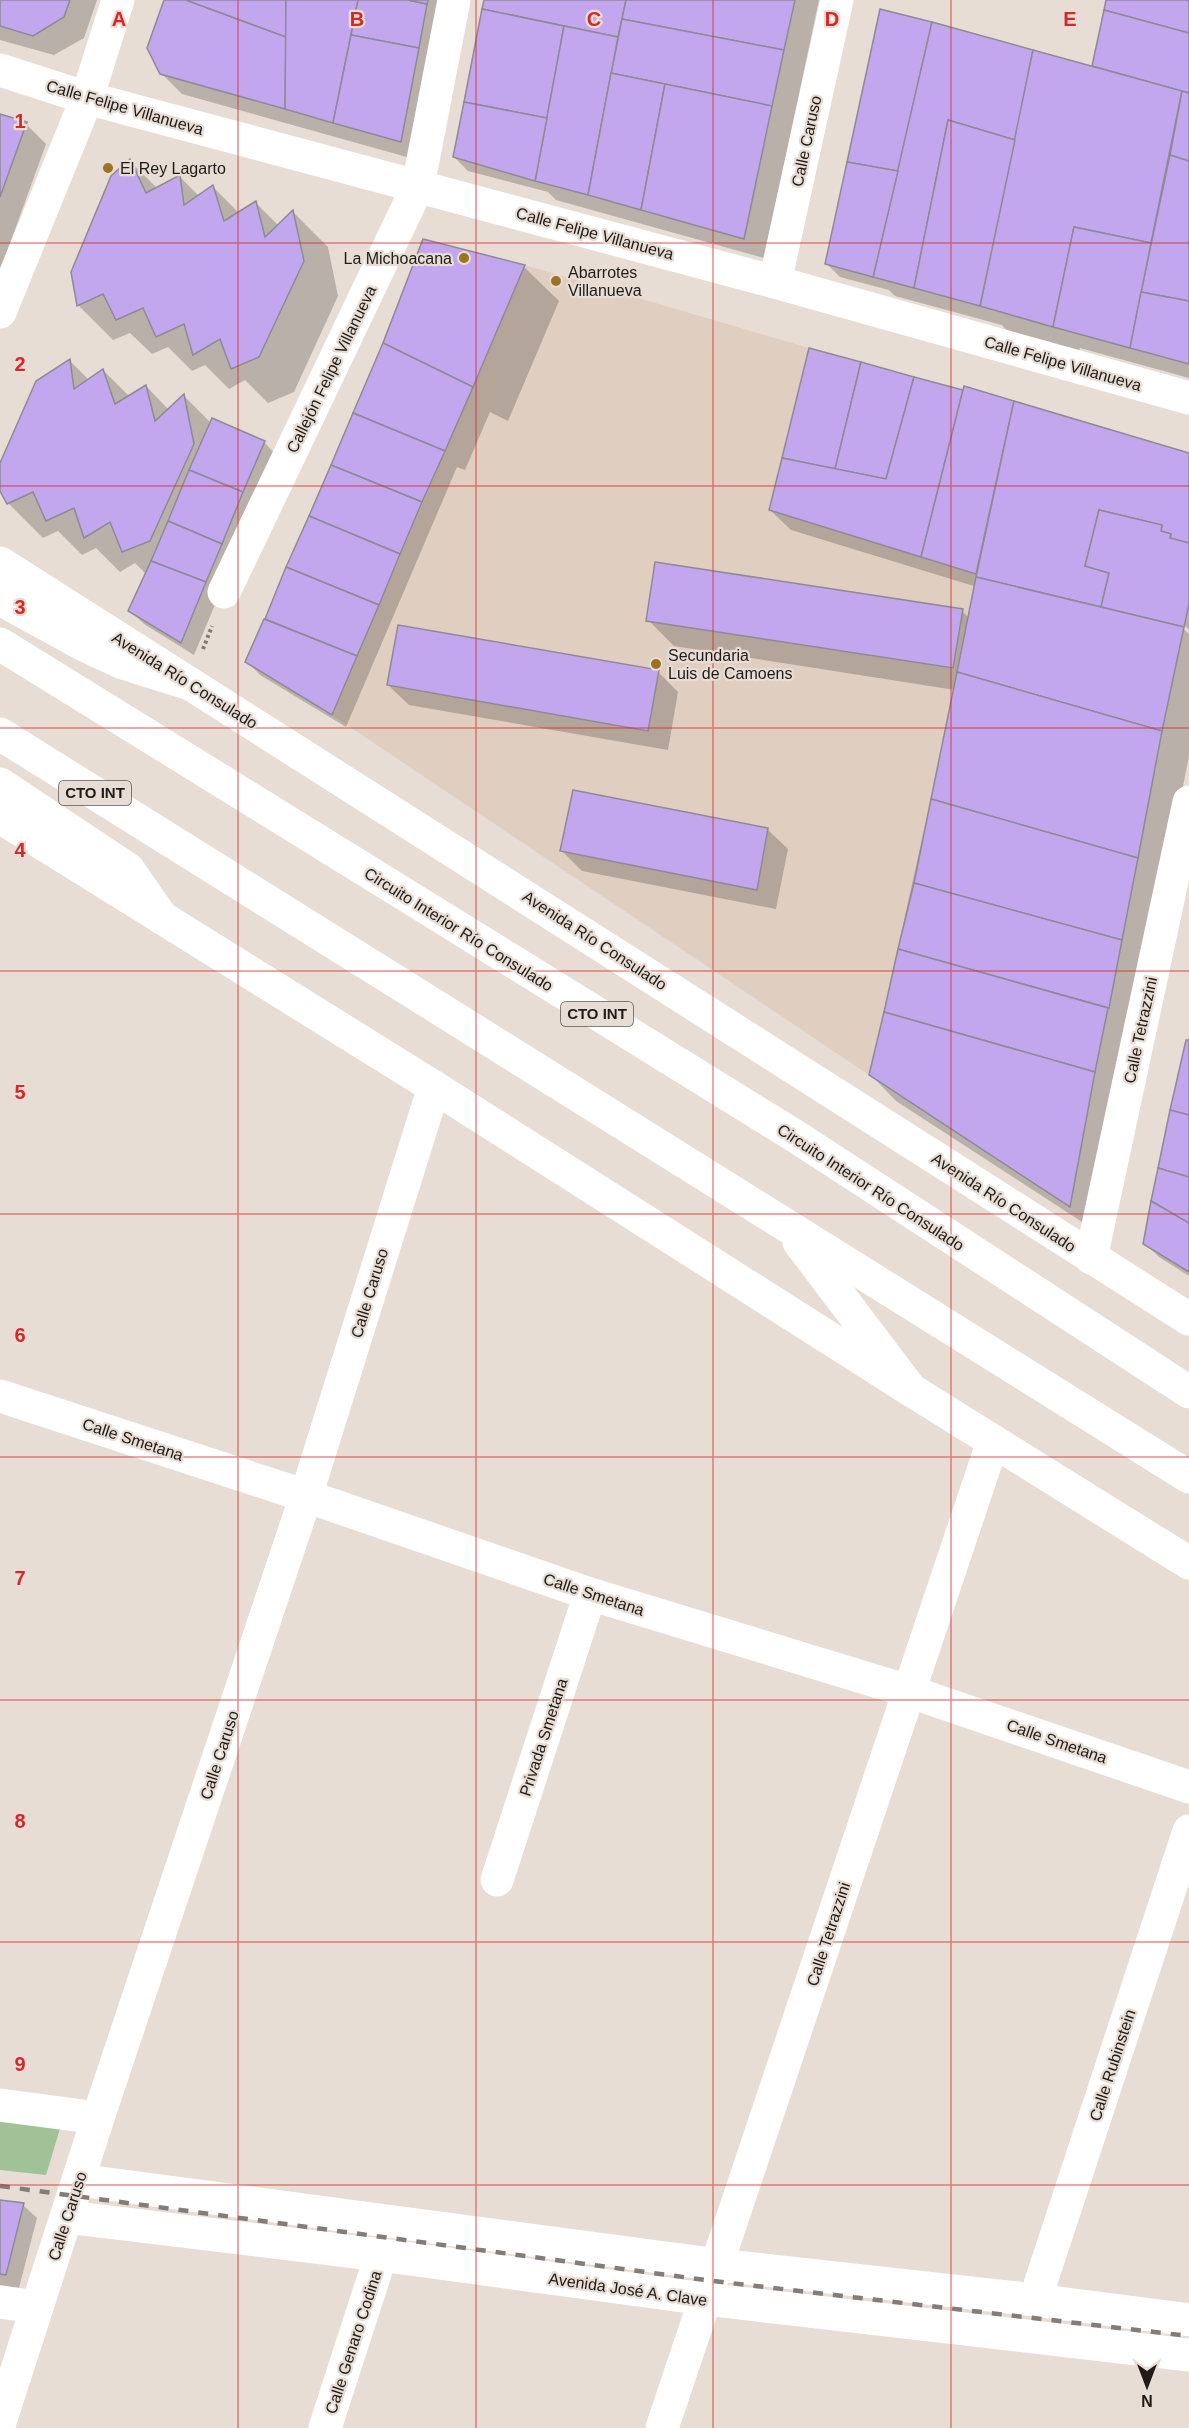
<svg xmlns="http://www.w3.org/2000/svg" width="1189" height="2428" viewBox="0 0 1189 2428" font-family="Helvetica,sans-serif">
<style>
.built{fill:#e0cfc1}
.green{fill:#a0c296}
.shadow{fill:#0003}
.building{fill:#c3a7ee;stroke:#8e8a95;stroke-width:1.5}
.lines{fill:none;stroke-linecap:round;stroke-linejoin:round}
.path{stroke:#817a74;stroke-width:4;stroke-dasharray:3 3;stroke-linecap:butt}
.minor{stroke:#fff;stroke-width:33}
.major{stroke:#fff;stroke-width:33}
.highway{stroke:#fff;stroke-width:33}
.rail{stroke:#847c76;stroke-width:4.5;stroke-dasharray:10 10;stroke-linecap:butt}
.grid{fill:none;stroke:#d62828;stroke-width:1.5;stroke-opacity:0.55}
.poi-dot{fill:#9d7321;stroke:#e8ddd4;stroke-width:2}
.labels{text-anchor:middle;stroke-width:4.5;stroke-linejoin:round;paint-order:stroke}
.shield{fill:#e8ddd4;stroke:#5b5550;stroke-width:1.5}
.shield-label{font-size:15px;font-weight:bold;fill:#1f1b18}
.street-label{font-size:16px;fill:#1f1b18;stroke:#e8ddd4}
.poi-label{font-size:16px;fill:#1f1b18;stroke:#e8ddd4;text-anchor:start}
.grid-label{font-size:20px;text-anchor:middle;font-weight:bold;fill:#d62828;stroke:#e8ddd4;stroke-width:4.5;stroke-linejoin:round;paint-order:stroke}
</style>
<rect width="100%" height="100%" fill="#e8ddd4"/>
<path class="built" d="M525 265 809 348 769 510 976 574 914 883 869 1075 332 715Z"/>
<path class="green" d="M0 2114 62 2122 46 2175 0 2170Z"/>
<g class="shadow">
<path d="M0 0H97L84 38 54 55 0 40Z"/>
<path d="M166 0H444L421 161 182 94 161 73Z"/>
<path d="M485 0H819L764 258 556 200 548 192 468 171 454 157Z"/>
<path d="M1108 0H1189V378L1080 348 1079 352 1007 331 1002 325 895 296 889 290 840 277 826 263 881 11 1098 70 1094 66Z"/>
<path d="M0 116 26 124 46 144 0 271Z"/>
<path d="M130 161 158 189 180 177 199 196 213 187 239 213 256 203 279 226 293 212 328 247 338 296 294 392 268 403 245 380 229 389 205 365 192 371 168 347 152 354 130 333 113 340 79 306 73 273Z"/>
<path d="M424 241 524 267 559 301 508 421 490 412 465 470 457 467 346 727 260 675 247 661 267 620 385 344Z"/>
<path d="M70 361 89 380 103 370 130 397 146 386 169 410 184 396 211 423 264 442 277 456 194 655 144 624 130 610 146 574 135 563 120 572 96 548 82 555 58 531 43 538 8 503 0 487V467Z"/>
<path d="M965 388 1189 455V630L1183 624V628L1189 634V756L1096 1231 896 1101 870 1074 955 690 674 646 648 620 962 611 970 619 977 587 791 530 770 510 964 392Z"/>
<path d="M658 672 678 692 668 750 409 705 388 685Z"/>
<path d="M767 829 788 849 776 909 582 871 562 851Z"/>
<path d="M1189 1035V1276L1159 1257 1145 1243Z"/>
<path d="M0 2202 23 2205 37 2218 19 2288 0 2285Z"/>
</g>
<g class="building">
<path d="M0 0H70L64 17 33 36 0 26Z"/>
<path d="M164 0H186L286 37 285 109 160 74 147 48Z"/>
<path d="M186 0H286V37Z"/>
<path d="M286 0H358L333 123 285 109Z"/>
<path d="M358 0H408L427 4 419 48 351 35Z"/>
<path d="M408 0H428L427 4Z"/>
<path d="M484 0H626L618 37 482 9Z"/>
<path d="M626 0H795L784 50 622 19Z"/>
<path d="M1106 0H1189V33L1104 10Z"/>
<path d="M482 9 564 26 547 118 464 102Z"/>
<path d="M880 9 932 22 898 171 847 162Z"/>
<path d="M1104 10 1189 33V93L1092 66Z"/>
<path d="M622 19 784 50 772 106 611 73Z"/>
<path d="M932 22 1033 50 1015 140 948 120 914 288 873 277Z"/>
<path d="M564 26 618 37 588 195 535 181Z"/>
<path d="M351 35 419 48 401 142 333 123Z"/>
<path d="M1033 50 1182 91 1151 243 1074 227 1053 327 980 306Z"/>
<path d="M611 73 665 84 641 210 588 195Z"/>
<path d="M665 84 772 106 744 239 641 210Z"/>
<path d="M1182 91 1189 93V161L1170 155Z"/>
<path d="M464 102 547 118 535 181 453 157Z"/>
<path d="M0 114 27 122 0 197Z"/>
<path d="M948 120 1015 140 980 306 914 288Z"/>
<path d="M1170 155 1189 161V301L1141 292Z"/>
<path d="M130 159 146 193 180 175 184 205 213 185 224 221 256 201 265 237 293 210 304 261 259 357 231 369 220 339 193 355 184 324 156 337 143 308 116 320 103 294 77 306 71 272 111 176Z"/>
<path d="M847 162 898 171 873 277 825 264Z"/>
<path d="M1074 227 1151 243 1130 348 1053 327Z"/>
<path d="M423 239 525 265 473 387 383 343Z"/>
<path d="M1141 292 1189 301V364L1130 348Z"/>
<path d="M383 343 473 387 445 451 353 413Z"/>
<path d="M809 348 861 362 835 469 782 458Z"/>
<path d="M70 359 74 389 103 369 115 404 146 385 155 421 184 394 194 444 150 541 122 552 110 522 84 538 74 508 46 521 33 492 7 504 0 491V463L36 381Z"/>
<path d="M861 362 914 377 886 479 835 469Z"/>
<path d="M914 377 963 390 921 557 769 510 782 458 886 479Z"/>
<path d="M964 386 1014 401 976 574 921 557Z"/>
<path d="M1014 401 1189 453V543L1170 538 1171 534 1161 531 1162 525 1099 510 1085 566 1109 573 1101 607 976 577Z"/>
<path d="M353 413 445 451 422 502 331 465Z"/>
<path d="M212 418 265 441 243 492 189 470Z"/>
<path d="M331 465 422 502 400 554 309 516Z"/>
<path d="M189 470 243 492 222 544 168 521Z"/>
<path d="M1099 510 1162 525 1161 531 1171 534 1170 538 1189 543V604L1184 627 1101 607 1109 573 1085 566Z"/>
<path d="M309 516 400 554 379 605 286 567Z"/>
<path d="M168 521 222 544 206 582 151 561Z"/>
<path d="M151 561 206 582 181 643 128 611Z"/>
<path d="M655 562 963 609 953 668 646 621Z"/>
<path d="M286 567 379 605 357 656 265 619Z"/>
<path d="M976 577 1184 627 1162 731 957 672Z"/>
<path d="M264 619 357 656 332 715 245 662Z"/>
<path d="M398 625 659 670 648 731 387 685Z"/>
<path d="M957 672 1162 731 1138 858 931 799Z"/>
<path d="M573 790 768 828 757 890 560 851Z"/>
<path d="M931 799 1138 858 1122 940 914 883Z"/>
<path d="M914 883 1122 940 1109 1008 898 949Z"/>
<path d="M898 949 1108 1008 1095 1072 884 1012Z"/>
<path d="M884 1012 1095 1072 1070 1207 869 1075Z"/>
<path d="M1186 1040H1189V1115L1170 1110Z"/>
<path d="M1170 1110 1189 1115V1177L1158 1168Z"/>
<path d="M1158 1168 1189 1177V1223L1151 1201Z"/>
<path d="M1151 1201 1189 1223V1272L1143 1244Z"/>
<path d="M0 2200 24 2203 6 2275 0 2274Z"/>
</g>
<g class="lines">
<path class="path" d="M203 649 212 626"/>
<g class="minor">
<path d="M0 70 87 98 775 282 1189 398"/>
<path d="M775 282 837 0"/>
<path d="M0 312 87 98 118 0"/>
<path d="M224 592 418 186 454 0"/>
<path d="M1091 1258 1189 802"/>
<path d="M0 1396 306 1496 590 1594 908 1691 1189 1787"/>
<path d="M497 1880 590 1594"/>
<path d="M0 2105 98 2118"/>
<path d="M78 2180 719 2265 1035 2300 1189 2320"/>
<path d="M67 2217 381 2255 705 2299 1189 2355"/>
<path d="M1035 2300 1189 1831"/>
<path d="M0 2302 37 2307"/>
<path d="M0 2422 98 2118 306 1496 434 1087"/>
<path d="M325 2428 381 2255"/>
<path d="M662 2428 993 1441"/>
</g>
<g class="major">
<path d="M0 563 1189 1319"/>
<path d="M0 817 434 1087 911 1390 1189 1563"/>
</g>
<g class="highway">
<path d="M0 599 84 645 123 663 190 684"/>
<path d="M0 644 795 1136 1189 1392"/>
<path d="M0 734 1189 1477"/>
<path d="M0 784 128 869 162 918"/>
<path d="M799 1242 911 1390"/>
</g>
<path class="rail" d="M0 2186 713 2281 1189 2336"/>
</g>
<path class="grid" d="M238 0V2428M476 0V2428M713 0V2428M951 0V2428M0 243H1189M0 486H1189M0 728H1189M0 971H1189M0 1214H1189M0 1457H1189M0 1700H1189M0 1942H1189M0 2185H1189"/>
<g class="poi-dot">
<circle cx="108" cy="168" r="6"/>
<circle cx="464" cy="258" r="6"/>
<circle cx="556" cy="281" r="6"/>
<circle cx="656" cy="664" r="6"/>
</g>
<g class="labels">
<g class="shield">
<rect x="59" y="781" width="72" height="24" rx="4.5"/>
<rect x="561" y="1002" width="72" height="24" rx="4.5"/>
</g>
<g class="shield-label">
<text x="95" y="798">CTO INT</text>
<text x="597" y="1019">CTO INT</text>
</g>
<g class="street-label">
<text transform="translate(125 107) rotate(16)" y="6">Calle Felipe Villanueva</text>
<text transform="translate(806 141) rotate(-78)" y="6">Calle Caruso</text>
<text transform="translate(595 233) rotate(15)" y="6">Calle Felipe Villanueva</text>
<text transform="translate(1063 363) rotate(16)" y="6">Calle Felipe Villanueva</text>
<text transform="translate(331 369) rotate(-64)" y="6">Callejón Felipe Villanueva</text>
<text transform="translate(185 680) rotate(32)" y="6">Avenida Río Consulado</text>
<text transform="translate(459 929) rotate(32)" y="6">Circuito Interior Río Consulado</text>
<text transform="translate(595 940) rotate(33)" y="6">Avenida Río Consulado</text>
<text transform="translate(1140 1030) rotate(-78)" y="6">Calle Tetrazzini</text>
<text transform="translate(871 1187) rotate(33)" y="6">Circuito Interior Río Consulado</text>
<text transform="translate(1004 1202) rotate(33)" y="6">Avenida Río Consulado</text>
<text transform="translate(369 1293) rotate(-73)" y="6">Calle Caruso</text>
<text transform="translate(133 1439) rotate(18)" y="6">Calle Smetana</text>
<text transform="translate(594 1594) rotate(18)" y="6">Calle Smetana</text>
<text transform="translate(543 1737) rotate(-72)" y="6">Privada Smetana</text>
<text transform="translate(1057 1741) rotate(19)" y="6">Calle Smetana</text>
<text transform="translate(219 1755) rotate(-72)" y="6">Calle Caruso</text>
<text transform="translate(828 1934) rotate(-72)" y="6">Calle Tetrazzini</text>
<text transform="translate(1112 2065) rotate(-72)" y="6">Calle Rubinstein</text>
<text transform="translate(67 2216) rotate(-72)" y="6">Calle Caruso</text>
<text transform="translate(628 2289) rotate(8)" y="6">Avenida José A. Clave</text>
<text transform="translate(353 2342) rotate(-72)" y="6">Calle Genaro Codina</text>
</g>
<g class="poi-label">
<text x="120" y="174">El Rey Lagarto</text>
<text x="452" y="264" text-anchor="end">La Michoacana</text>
<text x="568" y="278">Abarrotes<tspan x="568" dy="18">Villanueva</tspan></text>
<text x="668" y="661">Secundaria<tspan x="668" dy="18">Luis de Camoens</tspan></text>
</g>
</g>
<g class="grid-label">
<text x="119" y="26">A</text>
<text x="357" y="26">B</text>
<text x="594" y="26">C</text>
<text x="832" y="26">D</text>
<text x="1070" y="26">E</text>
<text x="20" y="128">1</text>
<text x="20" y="371">2</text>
<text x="20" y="614">3</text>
<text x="20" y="857">4</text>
<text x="20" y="1099">5</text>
<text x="20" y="1342">6</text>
<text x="20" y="1585">7</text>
<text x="20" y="1828">8</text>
<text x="20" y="2071">9</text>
</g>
<g transform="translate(1147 2386) rotate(180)" stroke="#e8ddd4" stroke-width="4.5" paint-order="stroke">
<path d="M0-4.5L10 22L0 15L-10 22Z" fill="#1f1b18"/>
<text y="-9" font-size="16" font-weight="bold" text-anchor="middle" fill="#1f1b18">N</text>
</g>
</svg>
